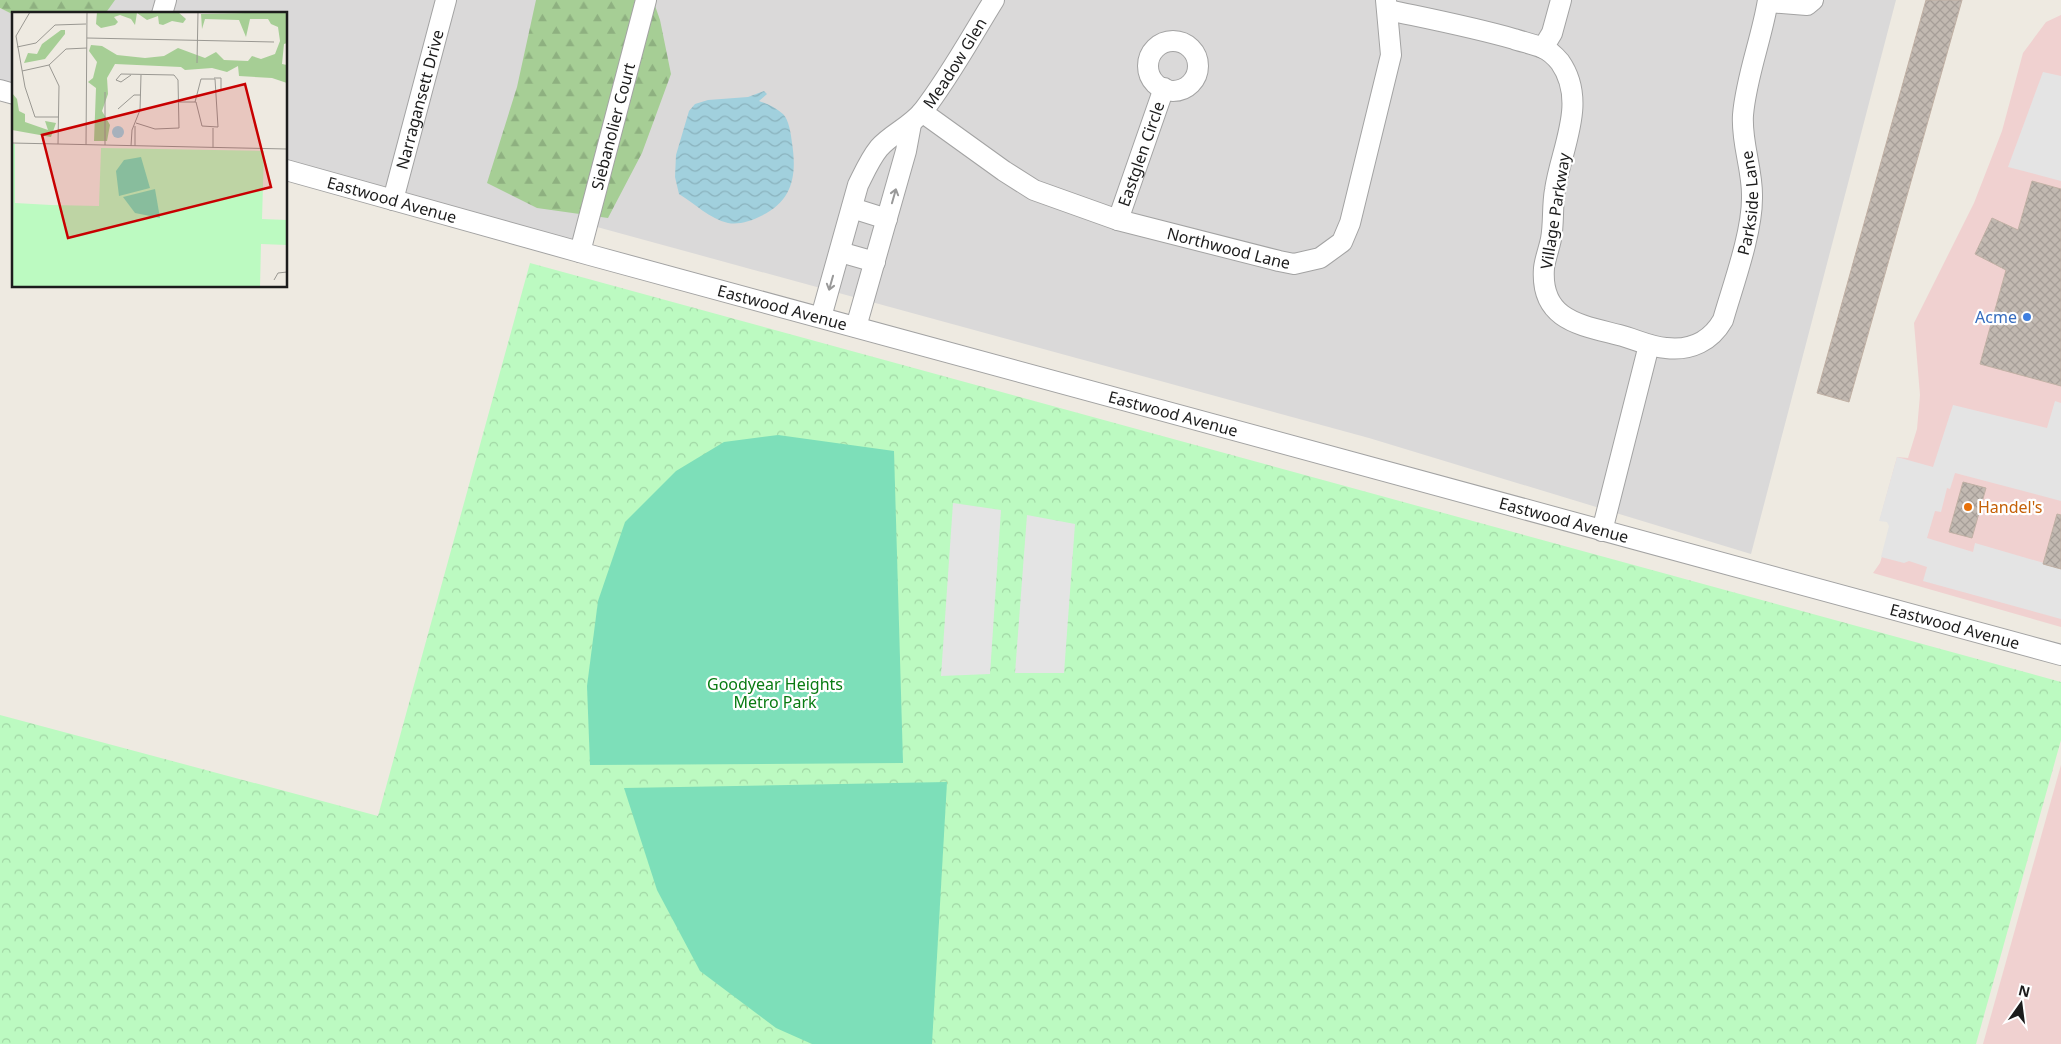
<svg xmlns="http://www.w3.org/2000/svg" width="2061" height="1044" viewBox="0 0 2061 1044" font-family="'Noto Sans',sans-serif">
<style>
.residential{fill:#dad9d9}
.commercial{fill:#f0d1d0}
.forest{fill:url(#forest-firs)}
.park{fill:url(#park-crowns)}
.pitch{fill:#7ddfb9}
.parking{fill:#e4e4e4}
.water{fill:url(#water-waves)}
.building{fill:url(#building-cross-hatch);stroke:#c0b0a4}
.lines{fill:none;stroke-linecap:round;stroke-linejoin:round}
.minor-casing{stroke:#a3a3a3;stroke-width:22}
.minor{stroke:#fff;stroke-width:20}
.oneway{stroke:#999}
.shop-dot{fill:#3f7fe0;stroke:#fff;stroke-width:2}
.food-dot{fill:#e8710a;stroke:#fff;stroke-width:2}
.labels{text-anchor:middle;stroke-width:4.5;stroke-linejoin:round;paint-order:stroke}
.street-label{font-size:16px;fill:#1c1c1c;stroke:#fff}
.shop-label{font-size:16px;fill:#366cbe;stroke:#fff;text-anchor:end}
.food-label{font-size:16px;fill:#c56008;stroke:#fff;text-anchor:start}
.park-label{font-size:16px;fill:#097b12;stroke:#fff}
.inset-road{fill:none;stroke:#9a9892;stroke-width:1}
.view{fill:#c80001;fill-opacity:0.15;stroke:#c80001;stroke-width:2.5}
.inset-edge{fill:none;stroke:#1c1c1c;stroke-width:2.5}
</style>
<defs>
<pattern id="forest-firs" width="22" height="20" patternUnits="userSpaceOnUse" patternTransform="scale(1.25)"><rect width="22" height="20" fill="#a6ce95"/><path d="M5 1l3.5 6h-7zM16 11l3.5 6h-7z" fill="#8eb080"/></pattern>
<pattern id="park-crowns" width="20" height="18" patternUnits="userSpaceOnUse" patternTransform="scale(1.25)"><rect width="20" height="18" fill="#bcfac1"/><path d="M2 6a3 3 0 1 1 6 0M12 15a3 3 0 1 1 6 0" fill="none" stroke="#a1d6a5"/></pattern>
<pattern id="water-waves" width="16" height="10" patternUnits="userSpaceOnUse" patternTransform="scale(1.25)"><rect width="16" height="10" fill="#a1d0dd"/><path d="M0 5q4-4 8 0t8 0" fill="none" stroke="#8ab2bd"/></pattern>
<pattern id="building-cross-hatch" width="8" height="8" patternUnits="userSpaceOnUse" patternTransform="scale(1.25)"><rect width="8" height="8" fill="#c2b9b1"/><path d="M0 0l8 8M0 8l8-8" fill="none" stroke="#a69e98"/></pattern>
</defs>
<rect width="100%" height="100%" fill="#eeeae1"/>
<g class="residential">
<path d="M92 0H1896L1751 554 1369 438 597 227 590 255 286 170V14H105L108 11Z"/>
<path d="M0 8 14 15V94L0 90Z"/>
</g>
<g class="commercial">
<path d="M2061 15V627L1873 573 1880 563 1892 523 1880 519 1897 457 1908 458 1917 429 1920 395 1914 323 1974 203 2002 131 2023 53 2046 22Z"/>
<path d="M2061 765V1044H1983Z"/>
</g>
<g class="forest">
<path d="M0 0H115L105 14H14V15L0 8Z"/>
<path d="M536 0H653L660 20 671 74 642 153 608 218 537 208 487 183 517 87Z"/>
</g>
<path class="park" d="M530 263 2061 682V740L1976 1044H0V715L378 816Z"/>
<g class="pitch">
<path d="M778 435 894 451 903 763 590 765 587 686 598 601 625 522 676 471 724 442Z"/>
<path d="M947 782 932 1044H812L776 1028 700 971 657 890 624 788Z"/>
</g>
<g class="parking">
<path d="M2043 72 2061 76V181L2008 167Z"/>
<path d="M2055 401 2061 403V501L1955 473 1950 489 1947 488 1941 512 1935 511 1927 538 1973 552 1975 543 2061 568V619L1923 581 1927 567 1909 561 1904 563 1881 557 1889 526 1887 522 1879 521 1897 457 1933 467 1953 405 2047 428Z"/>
<path d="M953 503 1001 510 990 674 941 676Z"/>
<path d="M1027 515 1075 524 1064 673H1015Z"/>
</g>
<path class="water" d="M764 91 767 94 759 101C768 104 776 108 783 114 789 120 791 134 792 143 797 175 793 201 761 216 751 221 739 225 728 223 710 219 694 203 679 194L675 177 676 155 689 111 695 104 708 100 748 97Z"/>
<g class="building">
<path d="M1926 0H1962L1849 402 1817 393Z"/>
<path d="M2032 181 2061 189V386L1980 364 2006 270 1975 254 1992 218 2018 230Z"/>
<path d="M1963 482 1986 488 1972 538 1949 532Z"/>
<path d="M2057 514 2061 515V569L2043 564Z"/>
</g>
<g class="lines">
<g class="minor-casing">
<g id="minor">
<path d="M1768 2 1807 5 1813 0"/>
<path id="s1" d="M1388 10C1430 19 1472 27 1514 39 1523 42 1533 44 1543 48 1550 51 1555 56 1560 62 1588 102 1561 148 1555 190 1552 206 1554 223 1551 239 1549 249 1545 259 1544 268 1540 320 1580 325 1619 335 1635 339 1650 347 1666 348 1691 351 1711 341 1723 320 1733 285 1752 234 1752 198 1753 170 1741 143 1743 115 1746 77 1762 38 1768 0"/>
<path d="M162 14 166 0"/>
<circle cx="1173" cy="66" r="25"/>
<path d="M1543 48 1552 33 1561 0"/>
<path d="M0 90 14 94"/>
<path id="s2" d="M922 112 1004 171 1034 190 1118 220 1279 261 1294 264 1320 258 1342 242 1350 223 1391 55 1386 0"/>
<path id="s3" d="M286 170 590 255 2061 655"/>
<path id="s4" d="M393 200 446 0"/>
<path d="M852 208 887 219"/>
<path id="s5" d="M1118 220 1164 88"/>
<path id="s6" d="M580 252 646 0"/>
<path d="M840 252 875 262"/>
<path id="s7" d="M821 317 858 185C864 173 870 159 879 148 891 134 910 127 923 111 950 76 971 37 994 0"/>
<path d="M856 327 906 151 911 124"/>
<path d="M1602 531 1649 345"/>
</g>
</g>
<use href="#minor" class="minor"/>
</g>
<defs><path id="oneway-shaft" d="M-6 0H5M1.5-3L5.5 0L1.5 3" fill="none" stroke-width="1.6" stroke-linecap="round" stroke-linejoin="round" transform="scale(1.25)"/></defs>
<g class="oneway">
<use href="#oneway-shaft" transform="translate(894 196) rotate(-74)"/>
<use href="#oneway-shaft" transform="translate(831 283) rotate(106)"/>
</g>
<circle class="shop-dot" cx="2027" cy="317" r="5"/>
<circle class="food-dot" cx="1968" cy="507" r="5"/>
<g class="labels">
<g class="street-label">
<text dy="6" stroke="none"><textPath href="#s7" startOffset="295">Meadow Glen</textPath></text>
<text dy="6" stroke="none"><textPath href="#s4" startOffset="104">Narragansett Drive</textPath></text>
<text dy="6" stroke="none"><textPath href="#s6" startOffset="130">Siebanolier Court</textPath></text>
<text dy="6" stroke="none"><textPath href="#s5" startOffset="70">Eastglen Circle</textPath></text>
<text dy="6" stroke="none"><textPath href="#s3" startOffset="110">Eastwood Avenue</textPath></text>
<text dy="6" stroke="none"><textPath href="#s1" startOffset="744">Parkside Lane</textPath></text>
<text transform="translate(1555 211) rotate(-81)" y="6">Village Parkway</text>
<text dy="6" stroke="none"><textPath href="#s2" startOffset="340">Northwood Lane</textPath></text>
<text dy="6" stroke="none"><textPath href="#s3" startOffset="515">Eastwood Avenue</textPath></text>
<text dy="6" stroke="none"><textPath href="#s3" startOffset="920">Eastwood Avenue</textPath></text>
<text dy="6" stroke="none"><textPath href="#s3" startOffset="1325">Eastwood Avenue</textPath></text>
<text dy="6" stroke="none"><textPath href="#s3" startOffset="1730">Eastwood Avenue</textPath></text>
</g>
<g class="shop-label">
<text x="2017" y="323">Acme</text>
</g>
<g class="food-label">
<text x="1978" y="513">Handel's</text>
</g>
<g class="park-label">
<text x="775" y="690">Goodyear Heights<tspan x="775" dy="18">Metro Park</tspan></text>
</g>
</g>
<g transform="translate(12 12)">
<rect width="275" height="275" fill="#eeeae1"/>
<path d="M85 0H166L174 7 171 11 160 9 151 13 147 12 146 4 135 8 125 1 123 13 119 7 108 3 102 5 106 10 103 13 89 16 84 12ZM275 0V31L272 32 270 52 275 53V71L260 66 227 64 226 54 215 60 200 56 173 58 169 55 103 52 95 66 96 82 90 99 98 113 95 129H82L84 76 76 70 81 66 85 50 77 39 79 33 90 34 105 43 133 46 152 44 166 36 193 46 204 40 212 48 236 49 240 44 249 47 263 42 268 29 266 15 259 12 256 7H238L234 25 227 8 193 7 190 17 189 2ZM49 18H53V22L33 47 12 51 16 41 25 42 30 32ZM0 81 5 87 7 99 13 102V110L36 118 33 109 44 111 39 125 0 118Z" fill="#a6ce95"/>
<path d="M0 132H3V191L39 193 87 194 89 136 252 139 250 207 275 208V233L249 232 248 275H0Z" fill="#bcfac1"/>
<path d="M129 145 138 176 107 184 104 159 112 148ZM143 177 148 206 123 201 111 185Z" fill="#7ddfb9"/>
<path d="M100 120a6 6 0 1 1 12 0a6 6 0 1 1-12 0Z" fill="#a1d0dd"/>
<path class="inset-road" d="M18 0 4 24 13 75 23 105H47M75 26 262 30M5 35 24 31 43 13 74 12M185 51 186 0M37 53 47 74 46 132M10 59 37 53 54 37 75 36M119 63 109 70 104 68 109 62 162 63 166 68 167 116 143 117 124 111M202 66H209V78L204 79M167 90H184L190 114 206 115 203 67H189L183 90M106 97 122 83H129M0 131 275 137M74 133 75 0M93 133V80M119 134 120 118 128 98 129 63M123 134V114M201 136V116M262 268 266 261 275 260"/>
<path class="view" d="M233 72 259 175 56 226 30 123Z"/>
<rect width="275" height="275" class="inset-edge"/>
</g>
<g transform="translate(2021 1004) rotate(14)" stroke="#ffffff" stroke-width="4" paint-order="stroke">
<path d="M0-4L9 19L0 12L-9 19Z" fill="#1c1c1c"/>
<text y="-8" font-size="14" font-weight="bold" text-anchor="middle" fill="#1c1c1c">N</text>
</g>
</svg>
